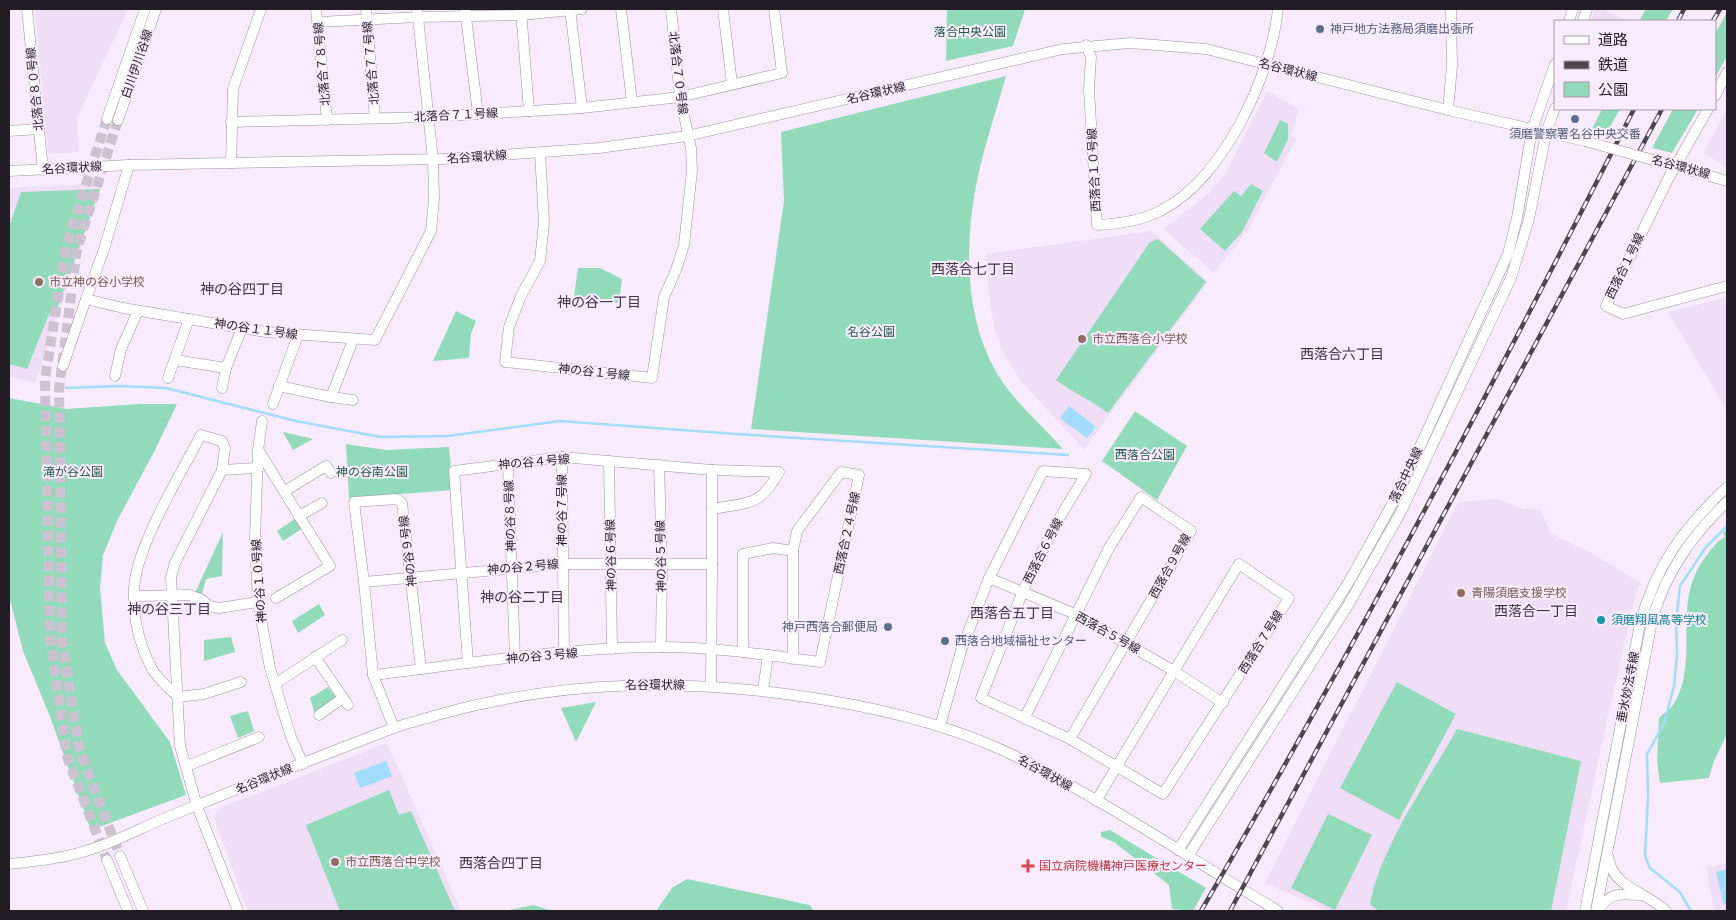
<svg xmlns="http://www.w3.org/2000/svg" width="1736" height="920" viewBox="0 0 1736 920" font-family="Overpass,'Noto Sans JP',sans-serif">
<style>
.built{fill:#f0ddf6}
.green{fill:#92dbba}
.water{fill:#a1dcfa}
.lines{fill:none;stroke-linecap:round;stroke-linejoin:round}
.stream{stroke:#a1dcfa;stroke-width:2.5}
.minor-tunnel{stroke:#cec2d2;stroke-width:10;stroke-dasharray:10 5;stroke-linecap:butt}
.minor-casing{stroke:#9e91a2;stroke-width:11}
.minor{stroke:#fff;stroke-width:10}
.rail-casing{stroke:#4d464f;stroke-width:4.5}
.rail{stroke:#f9ebfe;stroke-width:2.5;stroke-dasharray:8;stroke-linecap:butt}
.minor-bridge-casing{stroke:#9e91a2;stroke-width:11;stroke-linecap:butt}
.minor-bridge{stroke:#fff;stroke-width:10}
.service-dot{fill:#5c6f8a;stroke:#f9ebfe;stroke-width:2}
.education-dot{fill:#8d6e63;stroke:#f9ebfe;stroke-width:2}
.culture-dot{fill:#0f9aa8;stroke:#f9ebfe;stroke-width:2}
.health-dot{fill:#e0444e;stroke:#f9ebfe;stroke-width:2}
.labels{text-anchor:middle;stroke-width:4;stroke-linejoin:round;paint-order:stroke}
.service-label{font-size:12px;fill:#4e5e75;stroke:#f9ebfe;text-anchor:start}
.park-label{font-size:12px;fill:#1f5a44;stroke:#f9ebfe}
.street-label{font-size:12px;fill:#221d24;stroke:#f9ebfe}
.education-label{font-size:12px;fill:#785e54;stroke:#f9ebfe;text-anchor:start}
.culture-label{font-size:12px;fill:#0d838f;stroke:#f9ebfe;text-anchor:start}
.health-label{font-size:12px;fill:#be3a42;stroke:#f9ebfe;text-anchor:start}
.neighbourhood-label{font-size:14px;fill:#3f3342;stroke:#f9ebfe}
</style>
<rect width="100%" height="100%" fill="#f9ebfe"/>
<g class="built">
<path d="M35 9H128L77 118 79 152 48 154Z"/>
<path d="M1595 9H1603L1627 21H1591Z"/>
<path d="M1267 91 1299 109 1291 135 1296 139 1248 230 1214 273 1163 229 1209 193 1224 176Z"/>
<path d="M1727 109V168L1704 152Z"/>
<path d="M102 183 35 383 9 376V188Z"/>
<path d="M1152 231 1208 282 1084 449 1019 379 1002 350 994 327 990 303 986 254Z"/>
<path d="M1727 297V408L1726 409 1668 312Z"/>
<path d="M1498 499 1523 509 1541 510 1550 533 1591 553 1641 583 1636 592 1604 734 1566 911H1330L1265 883 1458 502Z"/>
<path d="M387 743 461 911H248L214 818 217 809Z"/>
<path d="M1727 863V911H1714L1707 868Z"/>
</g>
<g class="green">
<path d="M947 9H1025L1013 46 946 61Z"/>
<path d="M1646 9H1673L1666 21H1639Z"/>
<path d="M1727 12V56L1715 78V34Z"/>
<path d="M1006 76C996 112 983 149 976 186 964 249 965 326 1002 381 1017 404 1044 427 1063 449L751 429 784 201 781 132Z"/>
<path d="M1602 109H1620L1605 136 1590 133Z"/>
<path d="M1673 109H1698L1672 153 1652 148Z"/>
<path d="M1280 120 1288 124V139L1277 162 1264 153Z"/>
<path d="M1251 184 1263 191 1242 232 1225 251 1200 229 1234 191 1241 196Z"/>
<path d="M100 189 58 306 49 314 27 369 9 364V227L21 192Z"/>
<path d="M1158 239 1206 282 1108 413C1091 400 1073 393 1056 380L1150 242Z"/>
<path d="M578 268H600L622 279 619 303 584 300 574 296Z"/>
<path d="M456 311 476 321 471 334 469 358 433 361Z"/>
<path d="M9 398 67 409 139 404H177L155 450 117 521 103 555 100 588 105 643 117 670 170 742 186 795 91 830 49 714 23 651 9 596Z"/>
<path d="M1135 411 1187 446 1157 500 1102 461Z"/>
<path d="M283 432 313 439 293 450Z"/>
<path d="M346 444 386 450 449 447 453 490 349 498Z"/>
<path d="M296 518 303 528 283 541 277 531Z"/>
<path d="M1727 529V734L1714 761 1709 778 1660 783 1657 761 1659 718C1664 713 1672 708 1675 702 1700 656 1670 603 1706 556 1712 549 1716 541 1725 537L1723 533Z"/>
<path d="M223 532 222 576 206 579 202 594 195 593Z"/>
<path d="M319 604 325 615 298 633 292 621Z"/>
<path d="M231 637 235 652 204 661V640Z"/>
<path d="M1397 682 1456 714 1399 820 1340 788Z"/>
<path d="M328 687 337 699 315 714 310 698Z"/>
<path d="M596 702 576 742 561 708Z"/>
<path d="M248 711 254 731 238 738 230 716Z"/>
<path d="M1457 729 1581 761 1551 911H1378L1370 904C1381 846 1428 781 1457 729Z"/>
<path d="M389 790 399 815 411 811 455 911H340L306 825Z"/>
<path d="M1328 814 1372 835 1335 910 1291 888Z"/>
<path d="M1110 830 1206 888 1193 911 1172 909 1169 885 1114 842 1101 837V832Z"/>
<path d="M687 879 810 905 814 911H656L672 888Z"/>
<path d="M533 905 553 911H505Z"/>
</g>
<g class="water">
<path d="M1069 406 1096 427 1087 438 1060 418Z"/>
<path d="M386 761 392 776 360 788 354 773Z"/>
<path d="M1727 869V904L1724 905 1716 872Z"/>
</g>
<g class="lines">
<g class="stream">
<path d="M66 388 119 386 166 388 296 421 380 437 448 436 560 421 736 434 1068 455"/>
<path d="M1691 911 1680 892 1650 868 1645 856 1648 797 1647 754 1664 724 1674 686 1677 654 1676 623 1680 586 1706 547 1727 526"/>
</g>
<g class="minor-tunnel">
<path d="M107 119 66 247 45 379 50 636 67 757 107 860"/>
<path d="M118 120 77 249 59 389 62 640 79 748 120 856"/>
</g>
<g class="minor-casing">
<g id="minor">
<path d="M27 9 43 170"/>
<path d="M316 9 327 120"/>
<path d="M366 9 375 118"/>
<path d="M465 9 478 114"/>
<path d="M570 9 582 108"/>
<path d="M621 9 632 102"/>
<path d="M723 9 732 84"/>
<path d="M521 10 529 111"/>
<path d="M1569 21 1573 9"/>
<path d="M1583 21 1587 9"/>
<path d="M318 22 418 17 417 9"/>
<path d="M1086 45 1091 57 1089 90 1097 225C1118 224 1141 221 1160 211 1223 180 1271 76 1278 9"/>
<path d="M1715 96 1727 72"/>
<path d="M1708 109 1668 179 1606 306 1623 314 1727 286"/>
<path d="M1448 110 1452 66 1451 11"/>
<path d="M107 119 145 9"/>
<path d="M118 120 156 9"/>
<path d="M231 122 429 117 582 108 680 97 782 73 774 9"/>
<path d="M9 131 39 129"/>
<path d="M540 153 544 222 540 261 521 296 509 327 505 362 652 378 664 297 676 270 684 245 692 171 691 148 680 97 671 9"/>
<path d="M1646 158 1727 181"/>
<path d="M231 163 233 89 261 9"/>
<path d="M129 165 104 249 86 299 123 308 266 332 375 340 431 231 434 199 433 160 418 17 522 15 582 9"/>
<path d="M9 171 129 165 443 159 599 148 687 136 1063 49 1130 43 1206 49 1448 110 1585 141"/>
<path d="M175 360 226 368"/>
<path d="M63 366 86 299"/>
<path d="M115 376 121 349 138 311"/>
<path d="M168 378 189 319"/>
<path d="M279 386 331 397 353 340"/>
<path d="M222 388 226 368 242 328"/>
<path d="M331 397 353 400"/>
<path d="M273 404 298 335"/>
<path d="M262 421 258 450 255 539 258 602 270 668 291 737 303 764"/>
<path d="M259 451 330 566 276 598"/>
<path d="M562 457 564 654"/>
<path d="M609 461 612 649"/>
<path d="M508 464 515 658"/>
<path d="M659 465 662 564 661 647"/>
<path d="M222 470 225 448 222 441 201 435C181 473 141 539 135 580 130 608 139 645 152 669 158 679 170 689 178 697L204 694 241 682"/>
<path d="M712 470 779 472C760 507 749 502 712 509"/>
<path d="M285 491 326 466 331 473"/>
<path d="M299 516 322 503"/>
<path d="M989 578 1043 471 1086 474 1054 527 1023 591 981 698 1070 739 1163 794 1289 598 1239 564 1174 671 1223 703"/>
<path d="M364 582 354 502 397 499 402 503 421 669"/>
<path d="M135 596 189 595 201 599 209 606 219 608 258 602"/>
<path d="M743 652V554L773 548 793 551"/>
<path d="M315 657 348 705"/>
<path d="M468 663 454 471 562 457 712 470V564"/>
<path d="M373 675C466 664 568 647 661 647 715 647 767 655 820 662L859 475 841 472 797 531 793 551V659"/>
<path d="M275 684 342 640"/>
<path d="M763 690 768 655"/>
<path d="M319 715 343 698"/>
<path d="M1025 717 1109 548 1141 497 1191 531 1070 739"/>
<path d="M940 726 961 651 989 578 1075 614 1174 671 1096 801"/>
<path d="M394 728 373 675 364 582 562 564H712L711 686"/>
<path d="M187 766 259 737"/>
<path d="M1178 850 1350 580 1391 506 1417 453 1508 254 1517 218 1532 130 1555 64"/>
<path d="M120 856 143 911"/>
<path d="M1188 856 1347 607 1401 512 1511 278 1529 219 1546 133 1555 108"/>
<path d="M1608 856C1612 888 1647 892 1666 911"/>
<path d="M107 860 128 911"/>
<path d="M9 864C38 861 67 858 95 848 121 839 145 826 170 816 244 786 318 757 391 729 406 723 422 720 437 715 565 679 690 678 820 699 889 710 958 727 1021 759 1110 804 1193 860 1278 911"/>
<path d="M238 911 197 806 180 746 171 577 175 563 222 470 258 468"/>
<path d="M1585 911 1640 624C1656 565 1683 529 1727 487"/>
<path d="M1596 911 1653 616C1668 570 1692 535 1727 502"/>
<path d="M1597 911C1612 892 1616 894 1639 895"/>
</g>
</g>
<use href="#minor" class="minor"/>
<g class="rail-casing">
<g id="rail">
<path d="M1678 21 1684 9"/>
<path d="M1713 21 1720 9"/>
<path d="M1201 911C1354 649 1496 380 1634 109"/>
<path d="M1230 911 1662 109"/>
</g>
</g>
<use href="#rail" class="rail"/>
<g class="minor-bridge-casing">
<path id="minor-bridge" d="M1585 141 1646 158"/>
</g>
<use href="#minor-bridge" class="minor-bridge"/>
</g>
<g class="service-dot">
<circle cx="1320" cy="29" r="5"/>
<circle cx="1575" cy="119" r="5"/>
<circle cx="888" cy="627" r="5"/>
<circle cx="945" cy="641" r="5"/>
</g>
<g class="education-dot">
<circle cx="39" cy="282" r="5"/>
<circle cx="1082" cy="339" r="5"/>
<circle cx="1461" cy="593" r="5"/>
<circle cx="335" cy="862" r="5"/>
</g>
<circle class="culture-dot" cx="1601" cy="620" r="5"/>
<path class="health-dot" d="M1025.5 858.5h5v5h5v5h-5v5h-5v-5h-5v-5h5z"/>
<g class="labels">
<g class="service-label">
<text x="1330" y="33">神戸地方法務局須磨出張所</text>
<text x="1575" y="138" text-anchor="middle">須磨警察署名谷中央交番</text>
<text x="878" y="631" text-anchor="end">神戸西落合郵便局</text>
<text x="955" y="645">西落合地域福祉センター</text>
</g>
<g class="park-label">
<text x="970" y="36">落合中央公園</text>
<text x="871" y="336">名谷公園</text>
<text x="1145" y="459">西落合公園</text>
<text x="73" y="476">滝が谷公園</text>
<text x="372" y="476">神の谷南公園</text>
</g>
<g class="street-label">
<text transform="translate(371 63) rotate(-95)" y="4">北落合７７号線</text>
<text transform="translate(137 64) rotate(-71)" y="4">白川伊川谷線</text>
<text transform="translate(322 64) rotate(-95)" y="4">北落合７８号線</text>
<text transform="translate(1288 70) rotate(14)" y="4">名谷環状線</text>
<text transform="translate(678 73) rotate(83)" y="4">北落合７０号線</text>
<text transform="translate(35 89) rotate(-96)" y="4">北落合８０号線</text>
<text transform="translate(876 93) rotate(-13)" y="4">名谷環状線</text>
<text transform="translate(456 115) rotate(-3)" y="4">北落合７１号線</text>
<text transform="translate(477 157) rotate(-4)" y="4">名谷環状線</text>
<text transform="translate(1681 167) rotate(15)" y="4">名谷環状線</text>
<text transform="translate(72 168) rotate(-3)" y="4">名谷環状線</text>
<text transform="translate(1094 170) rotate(-93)" y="4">西落合１０号線</text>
<text transform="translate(1625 266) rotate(-64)" y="4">西落合１号線</text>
<text transform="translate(256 329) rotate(8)" y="4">神の谷１１号線</text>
<text transform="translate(594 372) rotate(6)" y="4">神の谷１号線</text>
<text transform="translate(534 462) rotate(-5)" y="4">神の谷４号線</text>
<text transform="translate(1406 475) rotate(-64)" y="4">落合中央線</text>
<text transform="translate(562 510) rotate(-90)" y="4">神の谷７号線</text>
<text transform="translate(510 516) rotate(-92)" y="4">神の谷８号線</text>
<text transform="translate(847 533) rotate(-78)" y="4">西落合２４号線</text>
<text transform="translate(408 551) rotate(-97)" y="4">神の谷９号線</text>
<text transform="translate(1043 551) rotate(-63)" y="4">西落合６号線</text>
<text transform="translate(611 555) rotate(-91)" y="4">神の谷６号線</text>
<text transform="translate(661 556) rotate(-91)" y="4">神の谷５号線</text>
<text transform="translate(1170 566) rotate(-61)" y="4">西落合９号線</text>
<text transform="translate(523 567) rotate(-5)" y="4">神の谷２号線</text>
<text transform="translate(259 581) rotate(-94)" y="4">神の谷１０号線</text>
<text transform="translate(1108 633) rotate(29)" y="4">西落合５号線</text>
<text transform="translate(1261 642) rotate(-58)" y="4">西落合７号線</text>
<text transform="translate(542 656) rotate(-5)" y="4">神の谷３号線</text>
<text x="655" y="689">名谷環状線</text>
<text transform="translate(1628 687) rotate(-79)" y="4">垂水妙法寺線</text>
<text transform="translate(1045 773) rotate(29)" y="4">名谷環状線</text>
<text transform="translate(264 779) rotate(-22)" y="4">名谷環状線</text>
</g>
<g class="education-label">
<text x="49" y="286">市立神の谷小学校</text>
<text x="1092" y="343">市立西落合小学校</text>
<text x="1471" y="597">青陽須磨支援学校</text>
<text x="345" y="866">市立西落合中学校</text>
</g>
<g class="culture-label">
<text x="1611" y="624">須磨翔風高等学校</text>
</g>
<g class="health-label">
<text x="1039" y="870">国立病院機構神戸医療センター</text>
</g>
<g class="neighbourhood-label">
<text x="973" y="274">西落合七丁目</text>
<text x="242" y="294">神の谷四丁目</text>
<text x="599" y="307">神の谷一丁目</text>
<text x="1342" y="359">西落合六丁目</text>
<text x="522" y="602">神の谷二丁目</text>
<text x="169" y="614">神の谷三丁目</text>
<text x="1536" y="616">西落合一丁目</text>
<text x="1012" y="618">西落合五丁目</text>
<text x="501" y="868">西落合四丁目</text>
</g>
</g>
<rect width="1736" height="920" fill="none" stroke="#221d24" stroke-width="20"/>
<rect x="1554" y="20" width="162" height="90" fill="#f9ebfe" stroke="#a399a7"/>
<rect x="1564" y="36" width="25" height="8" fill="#ffffff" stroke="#a399a7"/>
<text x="1598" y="45" font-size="15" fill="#221d24">道路</text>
<rect x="1564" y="61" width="25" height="8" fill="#4d464f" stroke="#a399a7"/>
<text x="1598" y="70" font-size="15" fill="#221d24">鉄道</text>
<rect x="1564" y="82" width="25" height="15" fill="#92dbba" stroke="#a399a7"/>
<text x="1598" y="95" font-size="15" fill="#221d24">公園</text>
</svg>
